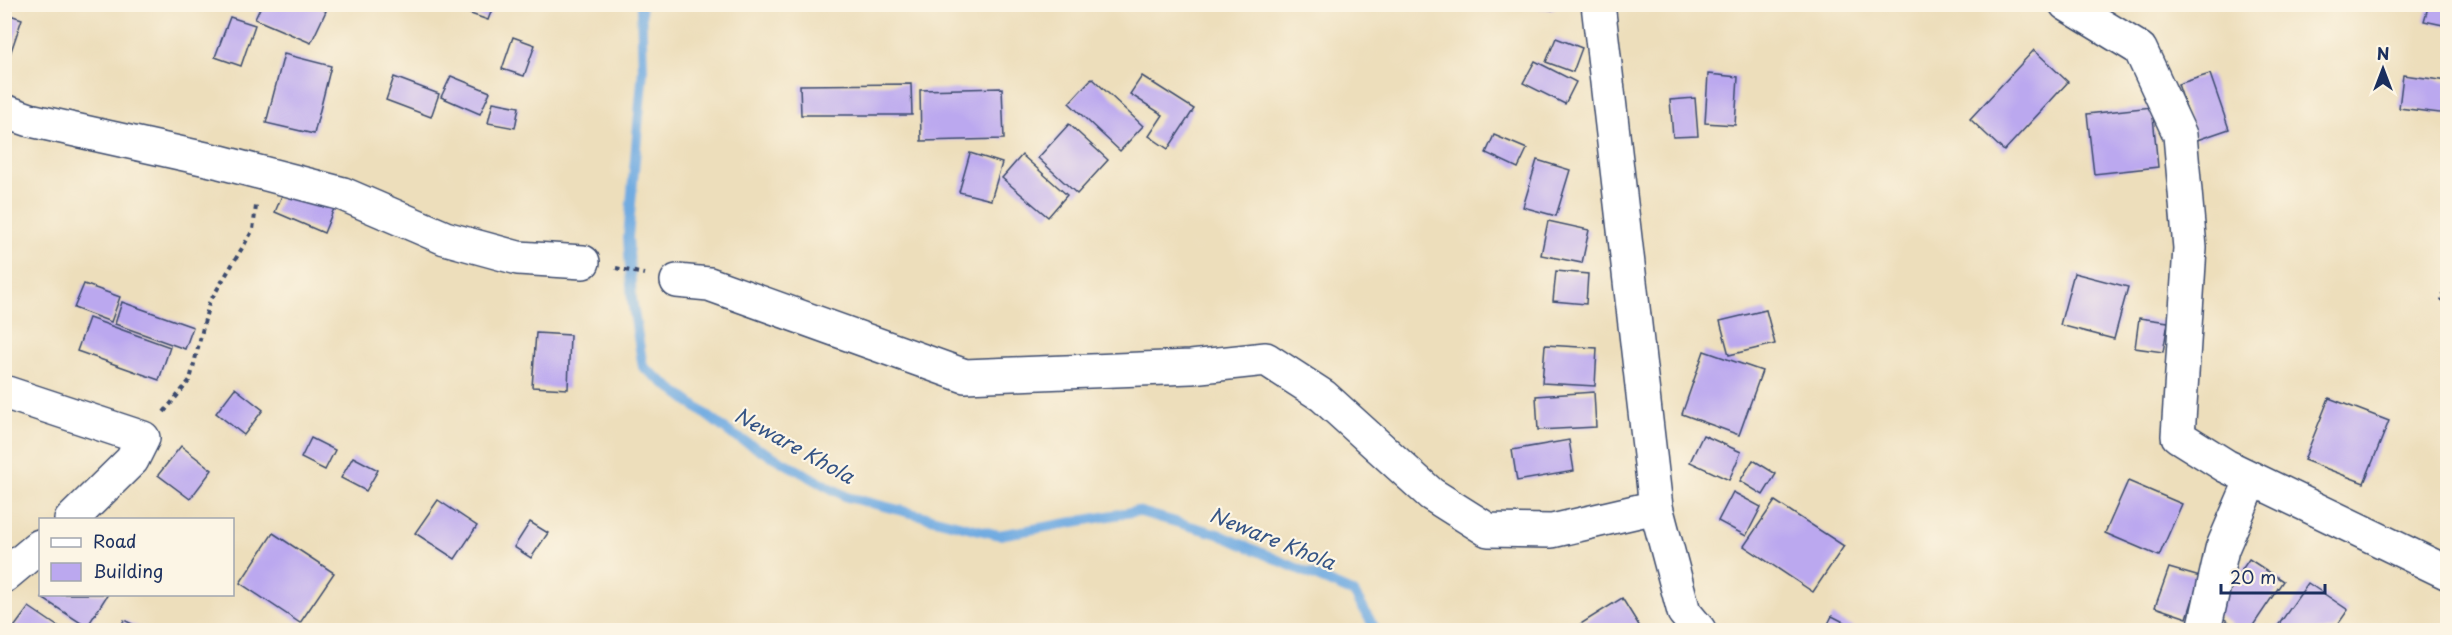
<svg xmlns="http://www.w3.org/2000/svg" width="2452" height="635" viewBox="0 0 2452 635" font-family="'Playpen Sans',sans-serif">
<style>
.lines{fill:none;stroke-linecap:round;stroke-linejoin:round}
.stream{stroke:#71abe1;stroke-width:10}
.building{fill:#bba8ef}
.minor-casing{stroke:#3a496c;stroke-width:36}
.tertiary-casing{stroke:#3a496c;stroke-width:36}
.path{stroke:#3a496c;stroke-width:4;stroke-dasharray:4.5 4.5;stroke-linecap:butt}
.minor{stroke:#fff;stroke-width:33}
.tertiary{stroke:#fff;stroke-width:33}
.labels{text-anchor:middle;stroke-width:4.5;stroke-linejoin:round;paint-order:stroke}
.water-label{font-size:20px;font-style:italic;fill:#355485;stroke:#fcf5e5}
</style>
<rect width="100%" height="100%" fill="#fcf5e5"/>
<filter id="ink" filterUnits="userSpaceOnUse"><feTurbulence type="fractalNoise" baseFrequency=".0167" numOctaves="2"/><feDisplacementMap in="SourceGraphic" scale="12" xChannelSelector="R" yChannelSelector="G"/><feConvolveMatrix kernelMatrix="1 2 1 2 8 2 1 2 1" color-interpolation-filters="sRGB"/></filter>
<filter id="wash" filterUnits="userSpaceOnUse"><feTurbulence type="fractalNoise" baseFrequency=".008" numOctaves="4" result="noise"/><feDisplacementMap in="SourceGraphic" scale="24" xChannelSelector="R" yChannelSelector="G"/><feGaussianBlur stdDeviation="1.35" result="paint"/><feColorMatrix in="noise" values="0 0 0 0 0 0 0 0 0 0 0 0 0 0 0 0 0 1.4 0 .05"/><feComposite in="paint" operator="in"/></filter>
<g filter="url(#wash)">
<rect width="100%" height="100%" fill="#eddebb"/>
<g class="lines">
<path class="stream" d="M641 4 643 70 628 237 632 300 643 367 733 435 847 497 999 535 1137 511 1218 534 1354 593 1376 630"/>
</g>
<g id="blocks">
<g class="building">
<path d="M262 4H312L326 11 311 43 255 19Z"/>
<path d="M442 4H494L488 20Z"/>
<path d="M1504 4H1554V10Z"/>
<path d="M2429 4H2448V26L2424 21Z"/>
<path d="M4 13 22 19 5 69H4Z"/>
<path d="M230 17 255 25 241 66 215 57Z"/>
<path d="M513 37 535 45 524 76 502 69Z"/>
<path d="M1556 38 1582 48 1573 72 1546 62Z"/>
<path d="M2034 50 2068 82 2004 151 1970 119Z"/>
<path d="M284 54 331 66 314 134 266 123Z"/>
<path d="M1535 61 1576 82 1565 104 1523 83Z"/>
<path d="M1708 74 1738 77 1735 125 1705 123Z"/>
<path d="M2210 74 2229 129 2197 140 2178 84Z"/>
<path d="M2403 75 2448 81V114L2399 108Z"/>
<path d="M451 76 490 92 480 114 441 97Z"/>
<path d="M1142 76 1194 109 1168 149 1149 136 1163 115 1130 94Z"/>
<path d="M394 77 439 94 431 117 386 100Z"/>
<path d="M1092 78 1143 126 1120 151 1069 103Z"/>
<path d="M911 84 912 115H801L800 85Z"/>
<path d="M1002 88 1004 139 921 141 920 90Z"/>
<path d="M1695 98 1698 136 1673 137 1670 100Z"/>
<path d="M493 102 519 107 515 128 488 123Z"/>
<path d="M2152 107 2158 167 2094 174 2087 114Z"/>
<path d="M1069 124 1108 160 1077 194 1038 158Z"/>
<path d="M1494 135 1527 149 1518 168 1486 153Z"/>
<path d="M970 153 1002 163 991 200 959 192Z"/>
<path d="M1022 155 1067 195 1048 217 1002 178Z"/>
<path d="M1537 160 1570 170 1556 216 1523 207Z"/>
<path d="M286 186 335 206 324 233 275 212Z"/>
<path d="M1548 221 1589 230 1582 263 1541 255Z"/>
<path d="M1556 271 1588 274 1586 304 1553 301Z"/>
<path d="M2074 273 2128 287 2114 339 2060 325Z"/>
<path d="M84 284 120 297 111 322 74 308Z"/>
<path d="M122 302 193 327 185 349 115 324Z"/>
<path d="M1766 310 1775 344 1729 355 1720 321Z"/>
<path d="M89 318 170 347 159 380 77 351Z"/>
<path d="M2139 318 2168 322 2163 352 2135 348Z"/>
<path d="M536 333 570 335 568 389 532 387Z"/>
<path d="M1545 345 1597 348 1595 386 1542 383Z"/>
<path d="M1704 351 1762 371 1739 435 1682 414Z"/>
<path d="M235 388 263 410 244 435 216 413Z"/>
<path d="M1594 392 1596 427 1538 430 1536 396Z"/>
<path d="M2329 398 2389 421 2364 483 2304 460Z"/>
<path d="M1703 435 1741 452 1729 480 1690 462Z"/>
<path d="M311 438 335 450 325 470 301 458Z"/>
<path d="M1569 440 1574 471 1517 481 1512 450Z"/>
<path d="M181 446 212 470 190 499 158 475Z"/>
<path d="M353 457 378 470 366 491 341 478Z"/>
<path d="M1753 460 1776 474 1763 495 1740 481Z"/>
<path d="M2128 481 2182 504 2159 556 2105 533Z"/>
<path d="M1733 492 1761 507 1746 536 1718 521Z"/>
<path d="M438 500 477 526 455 559 415 533Z"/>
<path d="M1775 501 1844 546 1813 592 1744 546Z"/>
<path d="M530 522 548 533 531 558 514 547Z"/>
<path d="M273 533 334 573 300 623 240 583Z"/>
<path d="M2249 559 2283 581 2250 630H2241L2214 612Z"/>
<path d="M2169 568 2200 577 2187 618 2155 607Z"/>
<path d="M2308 583 2348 610 2334 630H2275Z"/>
<path d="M44 594H108L87 627 42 598Z"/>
<path d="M1622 598 1640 627 1634 630H1571Z"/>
<path d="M29 607 63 630H12Z"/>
<path d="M1832 616 1859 630H1825Z"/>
<path d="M124 620 144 630H119Z"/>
</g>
</g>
</g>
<g filter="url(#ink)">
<use href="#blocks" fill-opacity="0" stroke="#3a496c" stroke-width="1.5"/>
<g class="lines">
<g class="minor-casing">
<g id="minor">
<path d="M2066 4 2140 49 2180 135 2190 248 2178 436 2226 466 2448 573"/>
<path d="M4 111 30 120 220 162 343 194 445 238 518 258 583 262"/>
<path d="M677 281 709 284 965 376 1191 367 1266 359 1323 396 1431 494 1488 530 1552 531 1656 507"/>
<path d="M4 392 143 438 132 460 71 520"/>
<path d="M4 576 40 546"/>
<path d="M2204 630 2222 549 2252 479"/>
</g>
</g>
<g class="tertiary-casing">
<path id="tertiary" d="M1598 4 1656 507 1684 612 1699 630"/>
</g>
<g class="path">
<path d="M616 268 644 274"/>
<path d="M2448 283 2442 300 2448 302"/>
<path d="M164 412 190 380 209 303 253 230 256 206"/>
</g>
<use href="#minor" class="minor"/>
<use href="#tertiary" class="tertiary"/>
</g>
</g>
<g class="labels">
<g class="water-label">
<text transform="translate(794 446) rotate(29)" y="7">Neware Khola</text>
<text transform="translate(1272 539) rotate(22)" y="7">Neware Khola</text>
</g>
</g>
<rect width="2452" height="635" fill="none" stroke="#fcf5e5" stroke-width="24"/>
<rect x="39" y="518" width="195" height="78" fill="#fcf5e5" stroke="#a2a6af" stroke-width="1.5"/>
<rect x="51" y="538" width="30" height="9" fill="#ffffff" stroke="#a2a6af" stroke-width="1.5"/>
<text x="93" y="548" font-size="18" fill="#1b2f5e">Road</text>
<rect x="51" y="563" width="30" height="18" fill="#bba8ef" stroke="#a2a6af" stroke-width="1.5"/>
<text x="93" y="578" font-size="18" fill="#1b2f5e">Building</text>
<g transform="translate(2383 69)" stroke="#fcf5e5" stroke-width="4.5" paint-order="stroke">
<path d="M0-4.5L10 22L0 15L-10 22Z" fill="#1b2f5e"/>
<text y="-9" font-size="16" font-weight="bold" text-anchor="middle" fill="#1b2f5e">N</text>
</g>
<path d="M2221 584v9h104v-9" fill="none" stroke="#1b2f5e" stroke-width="3"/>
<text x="2230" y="584" font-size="18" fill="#1b2f5e" stroke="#fcf5e5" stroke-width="4.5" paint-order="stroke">20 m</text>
</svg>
